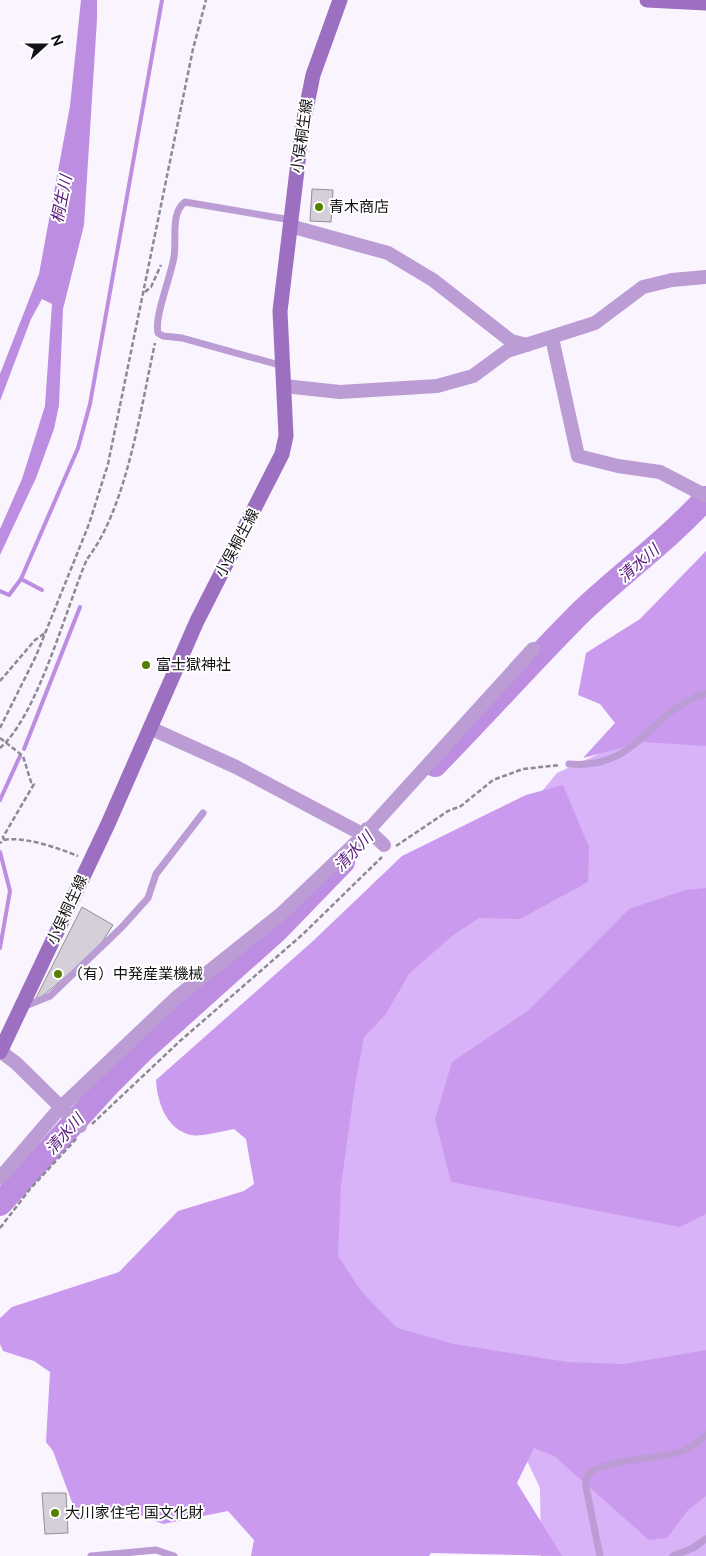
<svg xmlns="http://www.w3.org/2000/svg" width="706" height="1556" viewBox="0 0 706 1556" font-family="'Public Sans','Noto Sans JP',sans-serif">
<style>
.green{fill:#d8b3f7}
.forest{fill:#ca9aef}
.water{fill:#bc8de1}
.lines{fill:none;stroke-linecap:round;stroke-linejoin:round}
.stream{stroke:#bc8de1;stroke-width:4}
.river{stroke:#bc8de1;stroke-width:24}
.building{fill:#d4cfd8;stroke:#948f97}
.path{stroke:#8e8a91;stroke-width:2.5;stroke-dasharray:5 2.5;stroke-linecap:butt}
.lane{stroke:#bb9cd4;stroke-width:7}
.street{stroke:#bb9cd4;stroke-width:14}
.secondary{stroke:#9d6fc0;stroke-width:15}
.poi-dot{fill:#547f01;stroke:#fff;stroke-width:2}
.labels{text-anchor:middle;stroke-width:4;stroke-linejoin:round;paint-order:stroke}
.street-label{font-size:15px;fill:#141215;stroke:#fff}
.poi-label{font-size:15px;fill:#141215;stroke:#fff;text-anchor:start}
.water-label{font-size:16px;font-style:italic;fill:#57187c;stroke:#fff}
</style>
<rect width="100%" height="100%" fill="#f9f4fd"/>
<path class="green" d="M706 705V1556H541L540 1488 508 1421 340 1333 325 1230 341 1022 445 909 557 773Z"/>
<g class="forest">
<path d="M706 551V746L644 742 583 758 615 723 600 704 578 695 586 653 640 619Z"/>
<path d="M563 785 589 847 588 882 520 919 479 918 452 936 409 974 386 1014 364 1037 355 1085 341 1185 338 1256 361 1291 397 1328 454 1344 567 1362 624 1364 706 1350V1496L688 1510 667 1538 649 1540 554 1456 534 1448 517 1483 562 1556 431 1553 429 1556H251L254 1540 228 1511 163 1524 123 1508 79 1521 53 1451 46 1442 50 1372 34 1361 3 1351 0 1344V1318L12 1307 119 1272 178 1211 244 1191 254 1184 246 1139 234 1129C224 1131 200 1137 191 1135 167 1130 157 1102 156 1080L313 941 402 856 526 795Z"/>
<path d="M706 888V1214L680 1227 451 1182 435 1119 452 1062 529 1010 629 909 685 890Z"/>
</g>
<path class="water" d="M81 0H97V19L84 225 63 309 59 405 54 429 36 478 0 555V529L22 479 45 406 52 304 42 299 31 319 0 401V374L39 274 70 106Z"/>
<g class="lines">
<g class="stream">
<path d="M42 590 21 579 78 448 90 404 162 0"/>
<path d="M0 591 9 595 21 579"/>
<path d="M24 749 80 607"/>
<path d="M0 800 20 756"/>
<path d="M0 852 10 891 0 948"/>
</g>
<g class="river">
<path d="M435 765C485 714 532 661 582 611 623 572 668 540 706 498"/>
<path d="M0 1204 109 1084 143 1050 278 929 343 862"/>
</g>
</g>
<g class="building">
<path d="M312 189 333 190 331 222 310 221Z"/>
<path d="M82 907 113 925 97 950 38 1000 36 998Z"/>
<path d="M42 1493H66L68 1533 45 1534Z"/>
</g>
<g class="lines">
<g class="path">
<path d="M145 292 151 287 161 265"/>
<path d="M0 681 35 640 45 633"/>
<path d="M0 728 36 656 89 524 108 464 193 49 206 0"/>
<path d="M0 738 23 756 31 782 34 784 3 837 4 840 0 843"/>
<path d="M0 748C38 715 66 608 87 559 127 508 141 406 155 343"/>
<path d="M4 840C24 836 58 848 78 856"/>
<path d="M396 846 448 811 461 806 493 780 523 769 560 765"/>
<path d="M92 1124 180 1041 302 935 382 857"/>
<path d="M0 1228 30 1189 77 1138"/>
</g>
<g class="lane">
<path d="M283 366 182 338 163 336 158 333C154 317 171 276 174 257 177 239 170 213 185 202L291 220"/>
<path d="M569 764C640 770 648 711 706 693"/>
<path d="M23 1007 50 996 122 927 148 898 156 874 203 813"/>
<path d="M91 1556 156 1550 174 1556"/>
<path d="M600 1556 586 1487C586 1483 586 1479 587 1476 596 1461 656 1458 673 1454 687 1451 696 1445 706 1435"/>
<path d="M673 1556 693 1548 706 1539"/>
</g>
<g class="street">
<path d="M290 226 388 253 433 280 511 341 527 345"/>
<path d="M552 338 578 456 618 466 660 472 706 496"/>
<path d="M284 386 340 392 437 386 473 376 507 351 595 323 643 287 672 280 706 277"/>
<path d="M150 728 236 767 364 835 367 829 384 845"/>
<path d="M0 1051 16 1063 80 1126"/>
<path d="M0 1178 60 1108 177 997 281 914 364 835 533 649"/>
</g>
<g class="secondary">
<path d="M647 0 706 3"/>
<path d="M0 1052 108 824 197 621 282 454 286 436 280 311 302 129 313 75 340 0"/>
</g>
</g>
<g class="poi-dot">
<circle cx="319" cy="207" r="5"/>
<circle cx="146" cy="665" r="5"/>
<circle cx="58" cy="974" r="5"/>
<circle cx="55" cy="1513" r="5"/>
</g>
<g class="labels">
<g class="street-label">
<text transform="translate(302 136) rotate(-82)" y="5">小俣桐生線</text>
<text transform="translate(237 543) rotate(-62)" y="5">小俣桐生線</text>
<text transform="translate(67 910) rotate(-65)" y="5">小俣桐生線</text>
</g>
<g class="poi-label">
<text x="329" y="212">青木商店</text>
<text x="156" y="670">富士獄神社</text>
<text x="68" y="979">（有）中発産業機械</text>
<text x="65" y="1518">大川家住宅 国文化財</text>
</g>
<g class="water-label">
<text transform="translate(61 199) rotate(-79)" y="6">桐生川</text>
<text transform="translate(638 563) rotate(-41)" y="6">清水川</text>
<text transform="translate(353 851) rotate(-46)" y="6">清水川</text>
<text transform="translate(64 1134) rotate(-48)" y="6">清水川</text>
</g>
</g>
<g transform="translate(45 45) rotate(69)" stroke="#ffffff" stroke-width="4" paint-order="stroke">
<path d="M0-4L9 19L0 12L-9 19Z" fill="#141215"/>
<text y="-8" font-size="14" font-weight="bold" text-anchor="middle" fill="#141215">N</text>
</g>
</svg>
